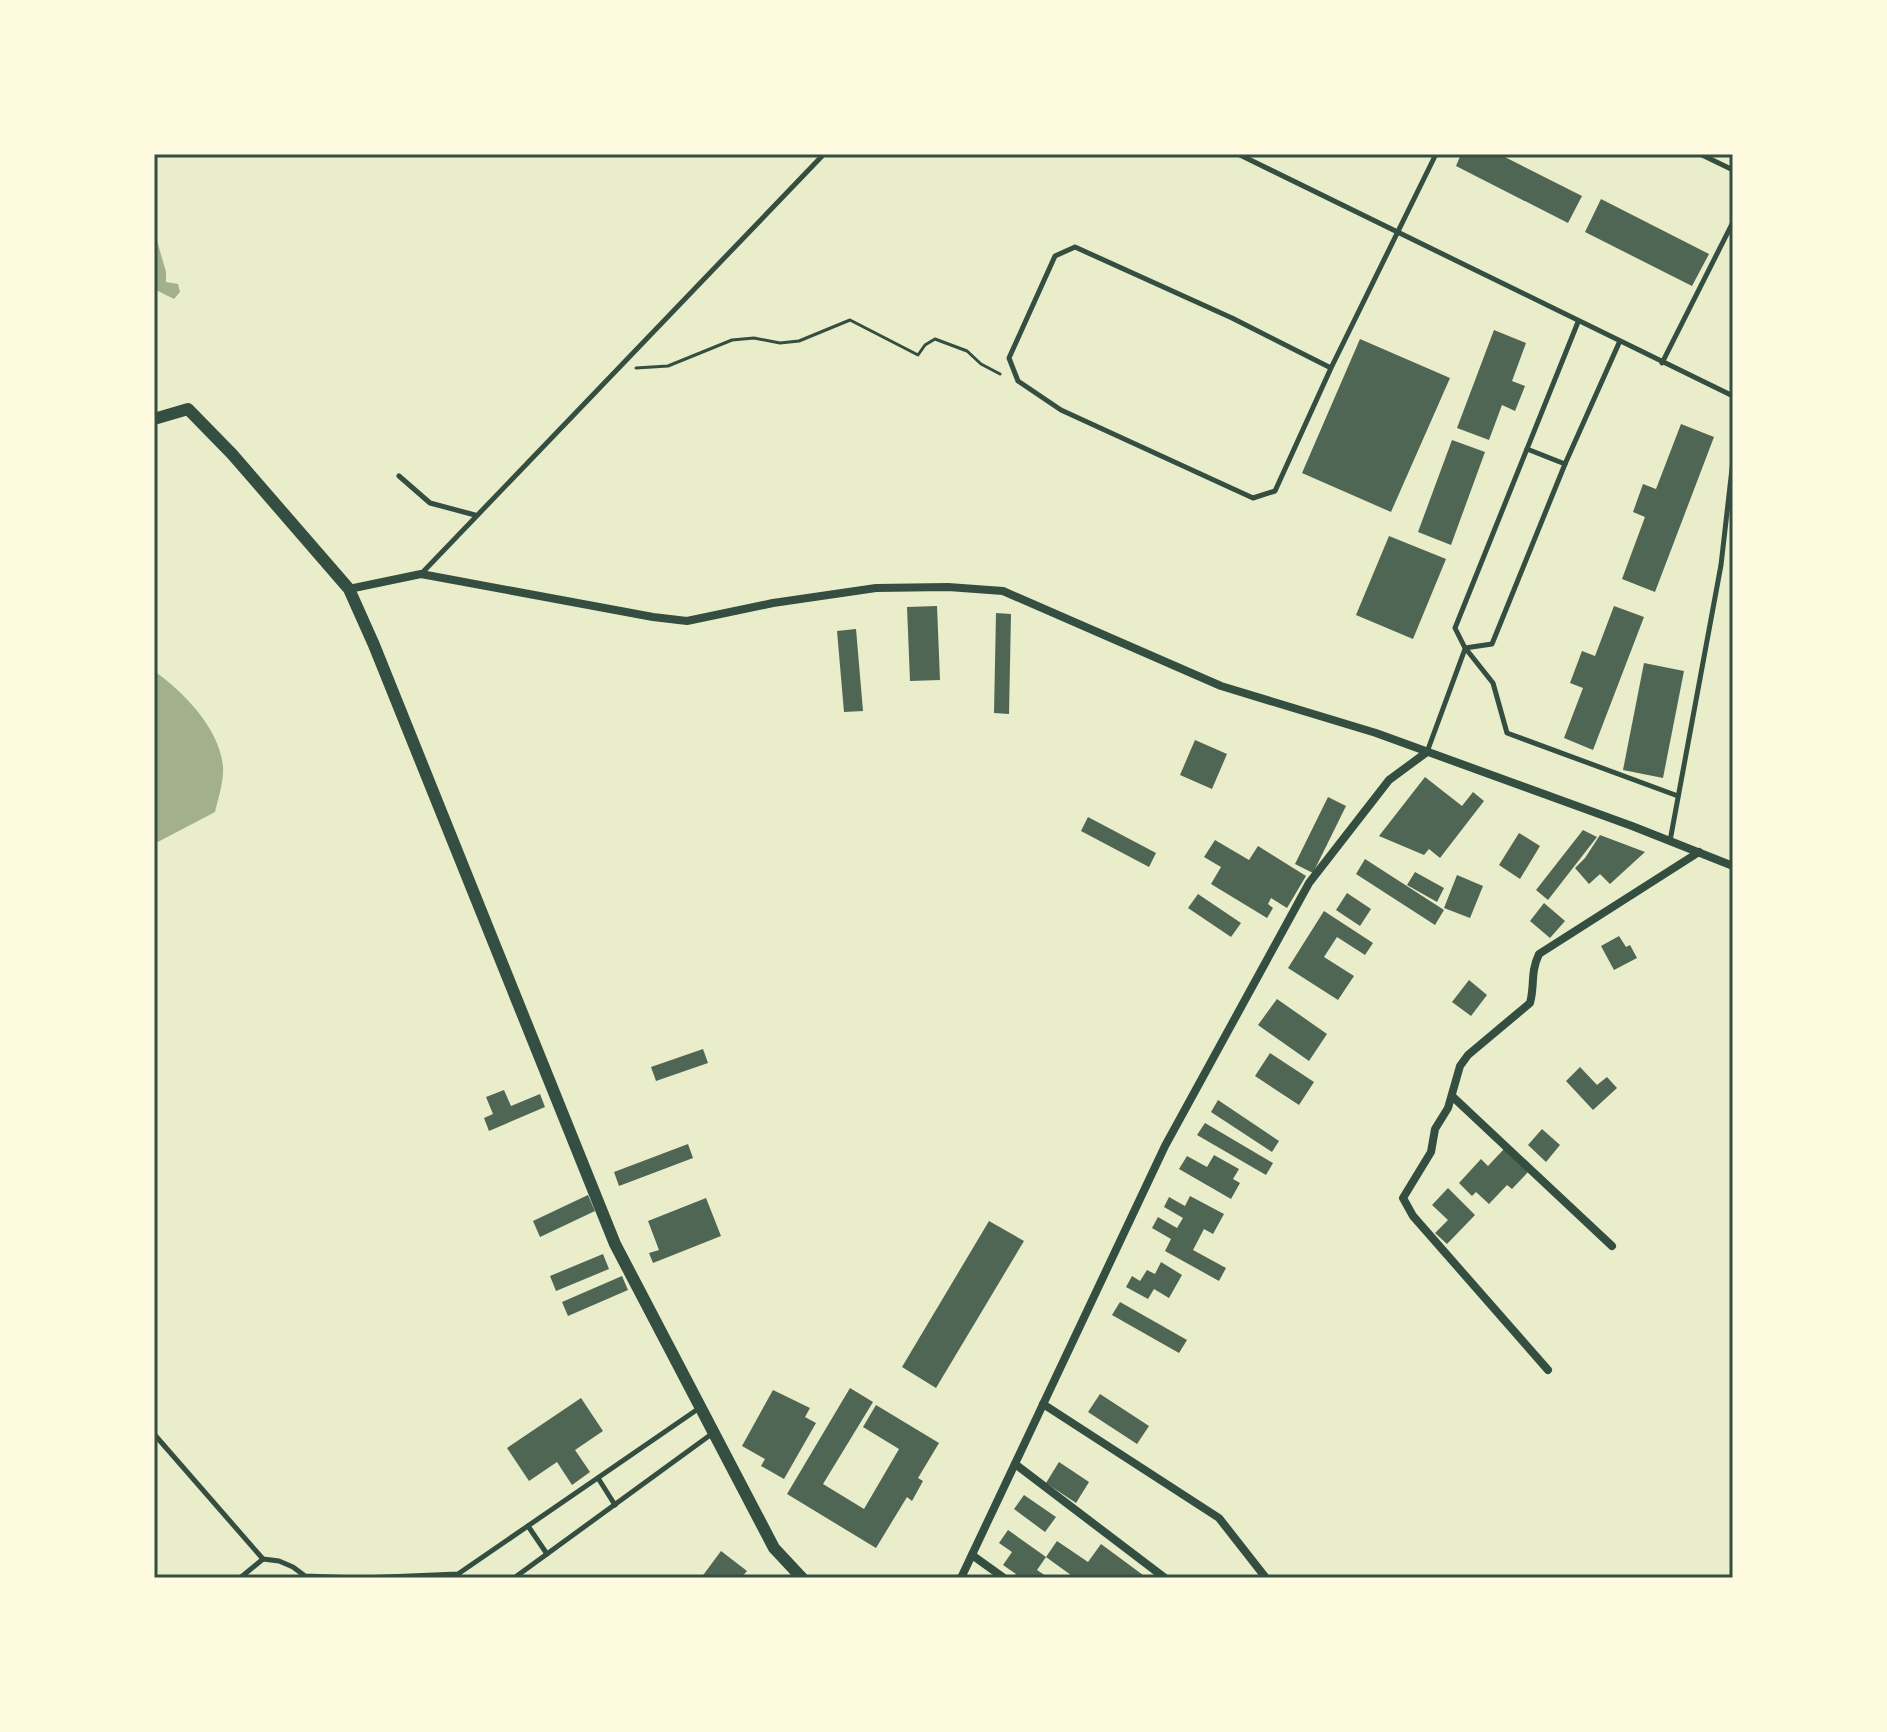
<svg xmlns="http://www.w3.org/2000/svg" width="1887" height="1732" viewBox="0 0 1887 1732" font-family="Inter,sans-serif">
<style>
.water{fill:#a3b18a}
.building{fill:#4f6655}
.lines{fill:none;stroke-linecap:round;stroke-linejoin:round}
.path{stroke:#344e41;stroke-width:3}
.service{stroke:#344e41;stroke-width:5}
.minor{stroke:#344e41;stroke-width:8}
.tertiary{stroke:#344e41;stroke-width:12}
.neatline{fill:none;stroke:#344e41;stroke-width:3}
</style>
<rect width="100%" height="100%" fill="#e9edc9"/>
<g class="water">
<path d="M154 230 166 272V282L178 284 180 292 174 299 154 289Z"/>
<path d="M154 671C184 692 220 729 223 767 224 781 218 799 215 812L154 844Z"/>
</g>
<g class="building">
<path d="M1461 154H1499L1582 196 1568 223 1456 166Z"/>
<path d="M1601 199 1709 254 1692 286 1585 232Z"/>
<path d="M1494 330 1526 343 1512 381 1525 386 1515 411 1502 405 1489 440 1457 428Z"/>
<path d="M1360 339 1450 378 1391 512 1302 473Z"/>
<path d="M1681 424 1714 437 1655 592 1622 579 1645 517 1633 512 1643 484 1656 489Z"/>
<path d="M1452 440 1485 452 1451 545 1418 532Z"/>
<path d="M1389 536 1446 559 1413 639 1356 615Z"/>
<path d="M937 606 940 680 910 681 907 607Z"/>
<path d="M1614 606 1644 617 1593 750 1564 738 1583 688 1570 683 1582 651 1595 656Z"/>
<path d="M996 613 1011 614 1009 714 994 713Z"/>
<path d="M856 629 863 711 844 712 837 631Z"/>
<path d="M1644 663 1684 671 1663 778 1623 770Z"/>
<path d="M1195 740 1227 754 1212 789 1180 775Z"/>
<path d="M1425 777 1462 806 1473 792 1484 801 1440 858 1429 849 1424 855 1379 836Z"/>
<path d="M1328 797 1346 806 1313 873 1295 864Z"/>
<path d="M1088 817 1156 853 1149 867 1081 831Z"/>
<path d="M1583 830 1597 837 1548 900 1536 890Z"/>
<path d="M1519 833 1540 846 1520 879 1499 865Z"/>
<path d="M1600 835 1645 852 1610 884 1600 874 1589 884 1575 868 1585 858Z"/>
<path d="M1215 840 1249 860 1258 846 1306 876 1287 908 1271 898 1268 904 1273 908 1267 918 1211 884 1221 867 1204 857Z"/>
<path d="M1365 859 1444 910 1435 925 1356 874Z"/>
<path d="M1415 872 1444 888 1437 902 1407 885Z"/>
<path d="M1457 875 1483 886 1470 918 1444 908Z"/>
<path d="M1347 893 1371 909 1360 926 1336 910Z"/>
<path d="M1198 894 1241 923 1231 937 1188 908Z"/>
<path d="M1544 903 1565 921 1550 938 1530 921Z"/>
<path d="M1324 911 1373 943 1365 955 1337 937 1324 957 1354 976 1338 1000 1288 968Z"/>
<path d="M1619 936 1626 947 1630 945 1637 958 1614 970 1601 946Z"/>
<path d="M1469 980 1487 995 1471 1016 1452 1002Z"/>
<path d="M1277 999 1327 1034 1309 1061 1258 1025Z"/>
<path d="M703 1049 708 1063 656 1081 651 1067Z"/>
<path d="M1270 1053 1314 1082 1299 1105 1255 1076Z"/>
<path d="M1580 1067 1597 1085 1607 1077 1617 1088 1593 1110 1566 1081Z"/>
<path d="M504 1090 511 1106 540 1094 545 1107 489 1131 484 1118 493 1114 486 1097Z"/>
<path d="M1218 1100 1279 1141 1272 1152 1211 1112Z"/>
<path d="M1205 1123 1273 1163 1266 1175 1197 1135Z"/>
<path d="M1542 1129 1560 1145 1546 1162 1528 1145Z"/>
<path d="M688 1144 693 1158 619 1186 614 1172Z"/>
<path d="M1504 1149 1528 1172 1512 1189 1507 1185 1489 1204 1476 1192 1472 1196 1459 1183 1481 1159 1488 1166Z"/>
<path d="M1214 1155 1239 1169 1233 1179 1240 1183 1231 1199 1179 1169 1187 1156 1207 1167Z"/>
<path d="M1448 1188 1475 1215 1447 1244 1435 1233 1448 1220 1432 1205Z"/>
<path d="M588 1195 595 1211 540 1237 533 1221Z"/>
<path d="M1190 1196 1224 1214 1213 1234 1204 1229 1193 1250 1226 1268 1219 1281 1165 1251 1171 1239 1152 1228 1158 1217 1177 1228 1183 1218 1164 1207 1169 1197 1185 1206Z"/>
<path d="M706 1198 721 1236 653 1263 649 1253 659 1250 648 1221Z"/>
<path d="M989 1221 1024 1241 936 1388 902 1367Z"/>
<path d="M603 1254 609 1269 556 1291 550 1276Z"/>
<path d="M1161 1262 1182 1275 1169 1298 1154 1289 1148 1299 1126 1287 1132 1276 1140 1281 1147 1270 1155 1274Z"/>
<path d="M622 1276 628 1290 568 1316 562 1302Z"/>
<path d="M1120 1302 1187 1340 1179 1353 1112 1315Z"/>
<path d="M850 1388 873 1402 823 1484 864 1509 899 1449 863 1427 876 1405 939 1443 918 1478 923 1481 912 1501 907 1497 876 1548 787 1494Z"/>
<path d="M773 1390 810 1408 805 1417 816 1423 784 1479 761 1466 765 1459 742 1446Z"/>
<path d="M1100 1394 1149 1426 1137 1444 1088 1412Z"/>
<path d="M581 1398 603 1431 575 1450 590 1472 572 1485 557 1462 529 1481 507 1448Z"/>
<path d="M1059 1462 1089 1482 1076 1503 1046 1483Z"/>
<path d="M1024 1495 1056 1517 1045 1532 1014 1509Z"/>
<path d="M1008 1530 1046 1557 1057 1541 1088 1562 1101 1544 1147 1578H1075L1046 1557 1037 1570 1046 1576 1045 1578H1013L1016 1574 1003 1565 1012 1552 999 1543Z"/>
<path d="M721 1551 747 1571 741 1578H701Z"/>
</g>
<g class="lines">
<path class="path" d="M636 368 668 366 732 340 754 338 780 343 799 341 850 320 918 355 925 345 935 339 967 351 981 364 1000 374"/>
<g class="service">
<path d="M1238 154 1733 396"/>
<path d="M1700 154 1733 170"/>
<path d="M1578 322 1455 628 1465 648 1492 644 1565 464 1619 343"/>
<path d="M1662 363 1733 222"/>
<path d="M1331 368 1232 318 1075 247 1055 256 1009 358 1018 381 1061 410 1253 498 1275 491 1331 368 1436 154"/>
<path d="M1527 449 1565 464"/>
<path d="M399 476 430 503 475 515"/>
<path d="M421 574 824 154"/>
<path d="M1466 649 1493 683 1507 733 1678 796"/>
<path d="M1427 752 1465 649"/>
<path d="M1670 841 1721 565 1733 460"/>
<path d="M154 1434 263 1559 279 1561 293 1567 305 1576 358 1578"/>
<path d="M598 1478 615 1505"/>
<path d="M528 1526 547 1554"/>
<path d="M240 1578 263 1559"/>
<path d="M362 1578 458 1574 698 1409"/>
<path d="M514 1578 713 1433"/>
</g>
<g class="minor">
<path d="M349 589 421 574 653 617 687 621 773 603 876 588 948 587 1003 591 1221 686 1376 733 1632 826 1733 866"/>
<path d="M1453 1097 1612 1246"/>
<path d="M1548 1370 1413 1216 1403 1198 1431 1152 1435 1129 1448 1108 1460 1066 1468 1055 1530 1003C1535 985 1530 973 1539 954L1699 852"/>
<path d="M1043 1404 1219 1518 1266 1578"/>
<path d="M1015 1464 1165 1578"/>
<path d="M972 1555 1004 1578"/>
<path d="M961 1578 1165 1146 1309 883 1389 780 1427 752"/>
</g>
<path class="tertiary" d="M154 419 188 409 232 454 349 589 374 645 615 1244 774 1548 802 1578"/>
</g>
<rect width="1887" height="1732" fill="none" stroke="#fefae0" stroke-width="312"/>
<rect x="156" y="156" width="1575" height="1420" class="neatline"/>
</svg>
